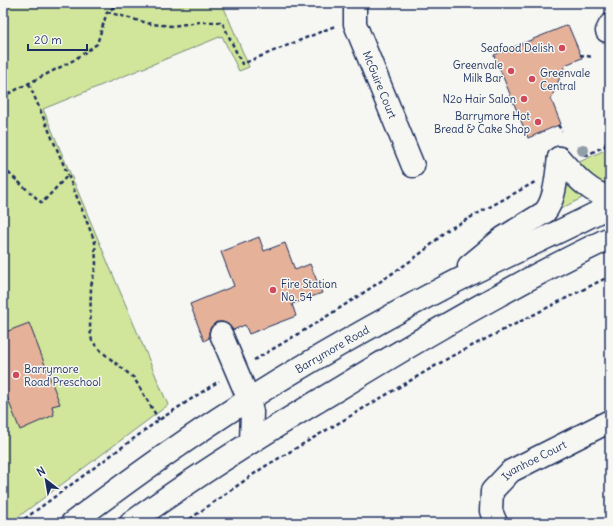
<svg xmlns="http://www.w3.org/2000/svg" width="613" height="526" viewBox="0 0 613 526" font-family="Delius,sans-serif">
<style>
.green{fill:#d1e69a;stroke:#768a7c}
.building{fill:#e5b199;stroke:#1b2f5e}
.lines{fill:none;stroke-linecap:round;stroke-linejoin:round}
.minor-casing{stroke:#1b2f5e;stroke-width:25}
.path{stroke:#1b2f5e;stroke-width:2.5;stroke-dasharray:4 3;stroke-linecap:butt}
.minor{stroke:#f6f6f2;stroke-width:22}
.tree{fill:#919da7}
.poi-dot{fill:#d1495b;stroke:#f6f6f2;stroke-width:1.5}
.labels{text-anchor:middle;stroke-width:3;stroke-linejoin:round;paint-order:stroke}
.poi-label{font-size:11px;fill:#1b2f5e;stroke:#f6f6f2;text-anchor:end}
.street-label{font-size:11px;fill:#1b2f5e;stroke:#f6f6f2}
</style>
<rect width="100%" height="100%" fill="#f6f6f2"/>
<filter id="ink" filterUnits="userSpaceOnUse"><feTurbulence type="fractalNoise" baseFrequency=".025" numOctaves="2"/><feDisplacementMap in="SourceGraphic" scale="8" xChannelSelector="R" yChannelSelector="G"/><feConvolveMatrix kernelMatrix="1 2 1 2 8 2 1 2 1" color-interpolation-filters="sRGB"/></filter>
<g filter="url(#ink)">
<g class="green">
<path d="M3 3H222L249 67 239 71 222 36 43 109 168 405 10 523H3Z"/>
<path d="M605 150 610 155 609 186H604L575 164Z"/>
<path d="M559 174 581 196 582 198 560 209 558 208Z"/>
</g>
<g class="building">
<path d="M568 25 582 58 565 65 551 99 561 124 528 138 494 55Z"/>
<path d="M259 237 264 251 285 243 295 270 310 264 322 293 292 304 296 316 249 334 245 325 233 330 228 324 223 322H216L211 327 209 332V338L204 341 190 304 234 286 221 252Z"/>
<path d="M29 323 60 404 52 406 54 415 20 430 3 387V333Z"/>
</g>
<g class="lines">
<g class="minor-casing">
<g id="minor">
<path id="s1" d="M356 3 355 4V24L413 166"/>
<path d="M607 31 610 25"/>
<path d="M559 158C573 173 588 193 610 197"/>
<path d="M469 266 503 238 545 212C556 198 556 176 559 158"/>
<path d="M221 334 249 400 252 412 251 442"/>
<path id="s2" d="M72 523C120 487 168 452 218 419 290 372 367 328 443 288 498 259 555 235 610 206"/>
<path d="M131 523C198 474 269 430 340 388 428 334 517 282 610 238"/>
<path id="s3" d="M496 523 491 511 492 491 511 471 610 421"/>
</g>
</g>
<g class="path">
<path d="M107 12 151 24 172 26 199 22H222L242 64 335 26"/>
<path d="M580 55 593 57"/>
<path d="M29 84 68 175"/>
<path d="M3 98 6 95 74 60 97 44 107 12 120 3"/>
<path d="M558 125 562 131"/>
<path d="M605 146 610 132"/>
<path d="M585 156 605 146 610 151"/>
<path d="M3 168 42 203 68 175 95 242 96 265 91 286 90 329 92 341 102 352 134 378 159 420"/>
<path d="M254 360C297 335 340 309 381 281 403 266 426 252 444 232L535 182"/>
<path d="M19 523 159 420 219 381"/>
<path d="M184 523 264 467 452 356 610 276"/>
</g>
<use href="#minor" class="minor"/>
</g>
<circle class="tree" cx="583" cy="150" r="6"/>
</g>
<g class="poi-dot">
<circle cx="562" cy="48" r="4"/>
<circle cx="511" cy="71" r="4"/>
<circle cx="532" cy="79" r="4"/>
<circle cx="524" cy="99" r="4"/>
<circle cx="538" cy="122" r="4"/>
<circle cx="273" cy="290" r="4"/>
<circle cx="16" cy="375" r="4"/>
</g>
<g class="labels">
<g class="poi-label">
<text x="554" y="52">Seafood Delish</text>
<text x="503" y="69">Greenvale<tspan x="503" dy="13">Milk Bar</tspan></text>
<text x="540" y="77" text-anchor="start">Greenvale<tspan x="540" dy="13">Central</tspan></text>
<text x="516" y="103">N2o Hair Salon</text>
<text x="530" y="120">Barrymore Hot<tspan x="530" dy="13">Bread &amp; Cake Shop</tspan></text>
<text x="281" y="288" text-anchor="start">Fire Station<tspan x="281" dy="13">No. 54</tspan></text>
<text x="24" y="373" text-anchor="start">Barrymore<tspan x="24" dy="13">Road Preschool</tspan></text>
</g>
<g class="street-label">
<text dy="4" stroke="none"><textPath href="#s1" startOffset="87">McGuire Court</textPath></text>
<text dy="4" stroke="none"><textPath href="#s2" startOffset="313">Barrymore Road</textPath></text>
<text dy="4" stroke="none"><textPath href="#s3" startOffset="86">Ivanhoe Court</textPath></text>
</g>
</g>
<rect width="613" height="526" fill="none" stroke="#f6f6f2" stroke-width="16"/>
<rect x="8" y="8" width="597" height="510" fill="none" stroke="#1b2f5e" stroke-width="1.5" filter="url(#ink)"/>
<g transform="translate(46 480) rotate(329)" stroke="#f6f6f2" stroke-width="3" paint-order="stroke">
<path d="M0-3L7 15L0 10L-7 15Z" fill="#1b2f5e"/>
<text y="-6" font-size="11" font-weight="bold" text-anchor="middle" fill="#1b2f5e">N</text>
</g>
<path d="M28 44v6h59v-6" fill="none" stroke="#1b2f5e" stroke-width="2"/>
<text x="34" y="44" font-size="12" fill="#1b2f5e" stroke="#f6f6f2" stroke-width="3" paint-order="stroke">20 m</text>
</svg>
